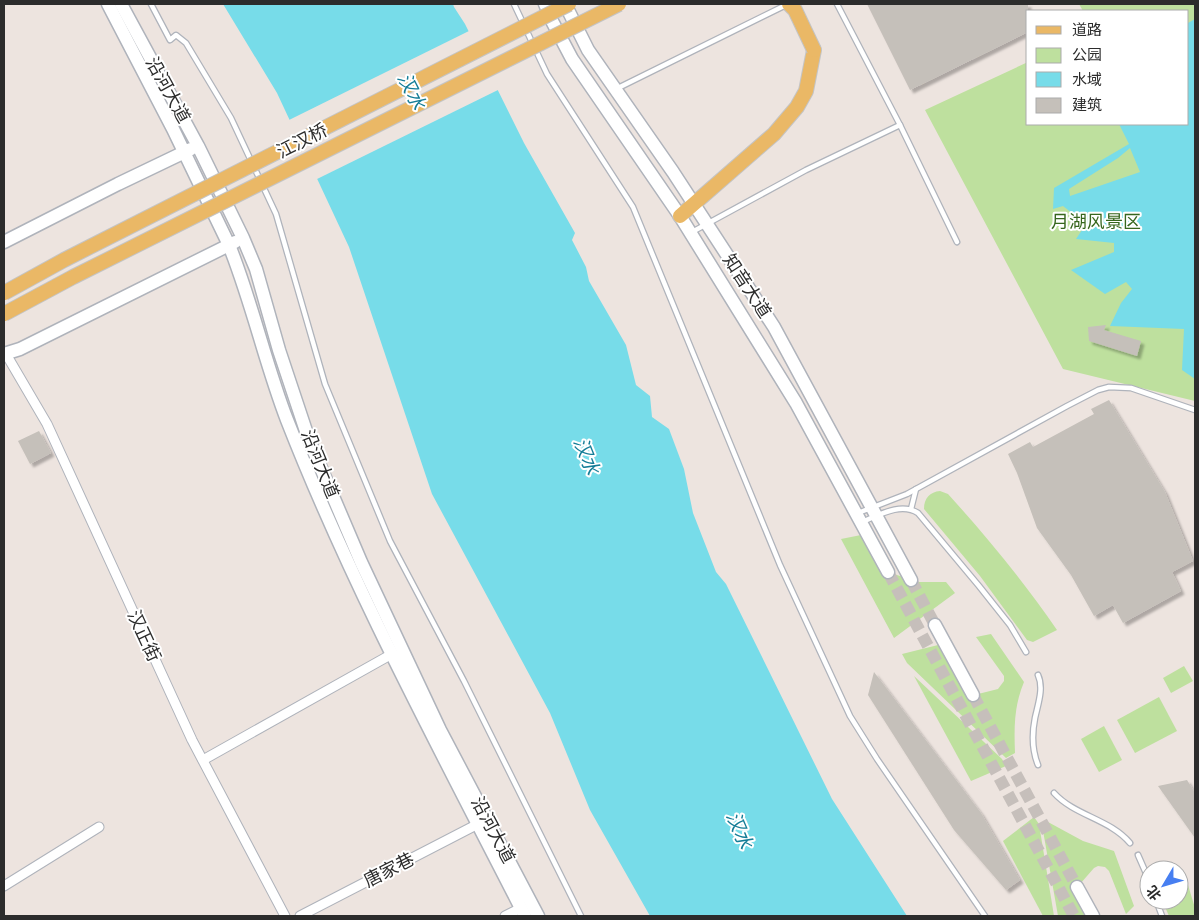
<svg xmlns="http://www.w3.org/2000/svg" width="1199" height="920" viewBox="0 0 1199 920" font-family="Jost,'Noto Sans SC',sans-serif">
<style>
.green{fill:#bee09e}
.water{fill:#77dce9;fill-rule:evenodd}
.pier{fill:#ede4df}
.building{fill:#c5c0ba;filter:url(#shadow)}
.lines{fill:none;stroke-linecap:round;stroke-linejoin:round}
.secondary-tunnel{stroke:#c6bfbb;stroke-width:12;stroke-dasharray:12 6;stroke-linecap:butt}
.service-casing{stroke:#afb3bb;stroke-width:7}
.minor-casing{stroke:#afb3bb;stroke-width:11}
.secondary-casing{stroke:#afb3bb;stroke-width:15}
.primary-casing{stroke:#c4c4c4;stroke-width:16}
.service{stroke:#fff;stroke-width:4.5}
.minor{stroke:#fff;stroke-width:9}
.secondary{stroke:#fff;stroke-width:12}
.primary{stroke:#eab866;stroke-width:14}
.primary-bridge-casing{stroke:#c4c4c4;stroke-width:16;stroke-linecap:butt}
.primary-bridge{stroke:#eab866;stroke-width:14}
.labels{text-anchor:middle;stroke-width:4;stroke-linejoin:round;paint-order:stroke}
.street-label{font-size:18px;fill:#2c2c2c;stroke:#fff}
.park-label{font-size:18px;fill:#37661e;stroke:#fff}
.water-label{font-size:19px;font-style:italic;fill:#147d97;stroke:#fff}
</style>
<defs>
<filter id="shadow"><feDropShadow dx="3.5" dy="3.5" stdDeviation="1" flood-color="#0004"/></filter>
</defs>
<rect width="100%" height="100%" fill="#ede4df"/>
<g class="green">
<path d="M1079 4H1195V401L1063 369 925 110 1028 62V124H1188V11H1083Z"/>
<path d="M940 491 948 494C987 537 1024 582 1057 630L1033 642 1027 640 980 576 924 509C924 498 930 492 940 491Z"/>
<path d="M861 535 888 572 918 582H946L955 593 894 638 841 539Z"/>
<path d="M991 634 1024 682C1014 706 1014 727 1015 753L1006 758 907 663 902 654 938 645 963 691 970 696 998 689 1004 681V676L976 637Z"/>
<path d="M1184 666 1193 681 1171 693 1163 678Z"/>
<path d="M914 676 1002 759 1006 766 971 781Z"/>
<path d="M1159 697 1177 731 1135 753 1117 720Z"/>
<path d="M1104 726 1122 760 1099 772 1081 739Z"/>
<path d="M1034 817 1039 824 1054 916H1043L1003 841Z"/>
<path d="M1044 821 1048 822 1083 841 1114 851 1134 906 1126 914 1109 871 1105 867 1098 866 1094 868 1073 892 1085 916H1058L1042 825Z"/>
<path d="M1188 885 1195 908V916H1169L1162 900H1179V888Z"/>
</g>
<g class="water">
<path d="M223 4H453L454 7 465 24 524 143 575 233 572 240 586 267 589 281 626 345 636 385 650 396 652 417 669 429 684 469 693 513 716 572 726 584 832 799 907 916H650L590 810 550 713 432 494 349 247 277 93Z"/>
<path d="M1195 19V379L1182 370 1184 329 1110 326 1121 303 1132 289 1126 282 1105 294 1071 270 1114 252V243L1076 239 1086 224 1063 206 1053 209 1054 188 1129 144 1119 124H1188V23ZM1130 148 1140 172 1070 196 1069 189 1118 158Z"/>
</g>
<path class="pier" d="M471 30 500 89 315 180 287 121Z"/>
<g class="building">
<path d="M867 4H1028V32L910 90Z"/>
<path d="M1106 325 1104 330 1141 341 1137 356 1089 341 1088 327Z"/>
<path d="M1109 400 1165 492 1193 561 1172 572 1181 591 1123 623 1113 605 1094 616 1071 575 1037 528 1017 473 1008 454 1030 442 1033 447 1094 414 1091 409Z"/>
<path d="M39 431 51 453 30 464 18 441Z"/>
<path d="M874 672 981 813 1020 880 1006 890 954 830 868 695Z"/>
<path d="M1187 780 1195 793V838L1158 786Z"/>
</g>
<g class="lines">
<g class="secondary-tunnel">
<path d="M888 572 1074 916"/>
<path d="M911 580 935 625"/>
<path d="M973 695 1077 887"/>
</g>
<g class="service-casing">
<g id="service">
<path d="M151 4 170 40 176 35 186 43 231 118 276 214 325 384 390 541 464 681 581 916"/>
<path d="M514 4 547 74 633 207 780 565 850 716 877 759 985 916"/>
<path d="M837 4 900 125 957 242"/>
<path d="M616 89 788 4"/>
<path d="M692 232 806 170 900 125"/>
<path d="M911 509 916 489"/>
<path d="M858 513 907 494 1067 406 1098 390 1109 387 1131 388 1195 410"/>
<path d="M862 522C879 515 901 502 918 513L979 586 1010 625 1026 652"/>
<path d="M1038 765C1032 750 1032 733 1035 718 1038 704 1044 688 1038 675"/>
<path d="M1054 793C1075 816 1110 819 1130 843"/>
<path d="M1138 855 1149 880"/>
<path d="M1156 900 1162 916"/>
</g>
</g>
<g class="minor-casing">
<g id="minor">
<path d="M6 354 47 424 192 740 285 916"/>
<path d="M203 760 392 654"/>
<path d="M4 886 99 827"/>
<path d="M300 916 478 824"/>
<path d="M505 916 521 908"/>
</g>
</g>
<g class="secondary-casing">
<g id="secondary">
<path d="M108 4 173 129 229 245C252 302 265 363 287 420 354 591 442 753 525 916"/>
<path d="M121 4 198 146 243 238 256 269 279 350 309 440 361 562 440 730 538 916"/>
<path d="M545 4 552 21 572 59 680 216 796 403 888 572"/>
<path d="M565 4 588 50 673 172 774 327 911 580"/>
<path d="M4 242 118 184 191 149"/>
<path d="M4 354 20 349 235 242"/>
<path d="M935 625 973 695"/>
<path d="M1077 887 1093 916"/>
</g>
</g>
<g class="primary-casing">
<path id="primary" d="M680 216 774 134 797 107 806 91 814 50"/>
</g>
<use href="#service" class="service"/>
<use href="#minor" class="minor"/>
<use href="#secondary" class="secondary"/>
<use href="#primary" class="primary"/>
<g class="primary-bridge-casing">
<g id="primary-bridge">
<path d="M789 4 795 10 814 50"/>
<path d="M4 293 64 260 569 4"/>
<path d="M4 314 73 277 619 4"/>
</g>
</g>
<use href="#primary-bridge" class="primary-bridge"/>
</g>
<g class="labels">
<g class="street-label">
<text transform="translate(168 90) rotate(61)" y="6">沿河大道</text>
<text transform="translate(302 141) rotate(-27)" y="6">江汉桥</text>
<text transform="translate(747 286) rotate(57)" y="6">知音大道</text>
<text transform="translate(320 464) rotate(68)" y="6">沿河大道</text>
<text transform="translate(144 636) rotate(65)" y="6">汉正街</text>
<text transform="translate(493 830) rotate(62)" y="6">沿河大道</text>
<text transform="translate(389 870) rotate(-27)" y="6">唐家巷</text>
</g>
<g class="park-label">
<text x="1096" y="228">月湖风景区</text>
</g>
<g class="water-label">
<text transform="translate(412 91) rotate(63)" y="7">汉水</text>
<text transform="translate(587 456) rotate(68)" y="7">汉水</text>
<text transform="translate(740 830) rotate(67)" y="7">汉水</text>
</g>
</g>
<rect width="1199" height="920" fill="none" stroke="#2c2c2c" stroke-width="10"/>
<rect x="1026" y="10" width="162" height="115" fill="#ffffff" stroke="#ababab"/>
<rect x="1036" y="26" width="25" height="8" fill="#eab866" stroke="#ababab"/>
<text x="1072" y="35" font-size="15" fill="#2c2c2c">道路</text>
<rect x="1036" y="48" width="25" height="15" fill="#bee09e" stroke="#ababab"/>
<text x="1072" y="60" font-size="15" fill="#2c2c2c">公园</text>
<rect x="1036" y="72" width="25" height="15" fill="#77dce9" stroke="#ababab"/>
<text x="1072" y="85" font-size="15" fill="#2c2c2c">水域</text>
<rect x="1036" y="98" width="25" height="15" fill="#c5c0ba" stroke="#ababab"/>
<text x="1072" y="110" font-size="15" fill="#2c2c2c">建筑</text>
<g transform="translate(1164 885) rotate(232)"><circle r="24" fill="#ffffff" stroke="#ababab"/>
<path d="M0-4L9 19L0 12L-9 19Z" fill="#477ff1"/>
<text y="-8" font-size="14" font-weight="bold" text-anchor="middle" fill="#2c2c2c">北</text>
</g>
</svg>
